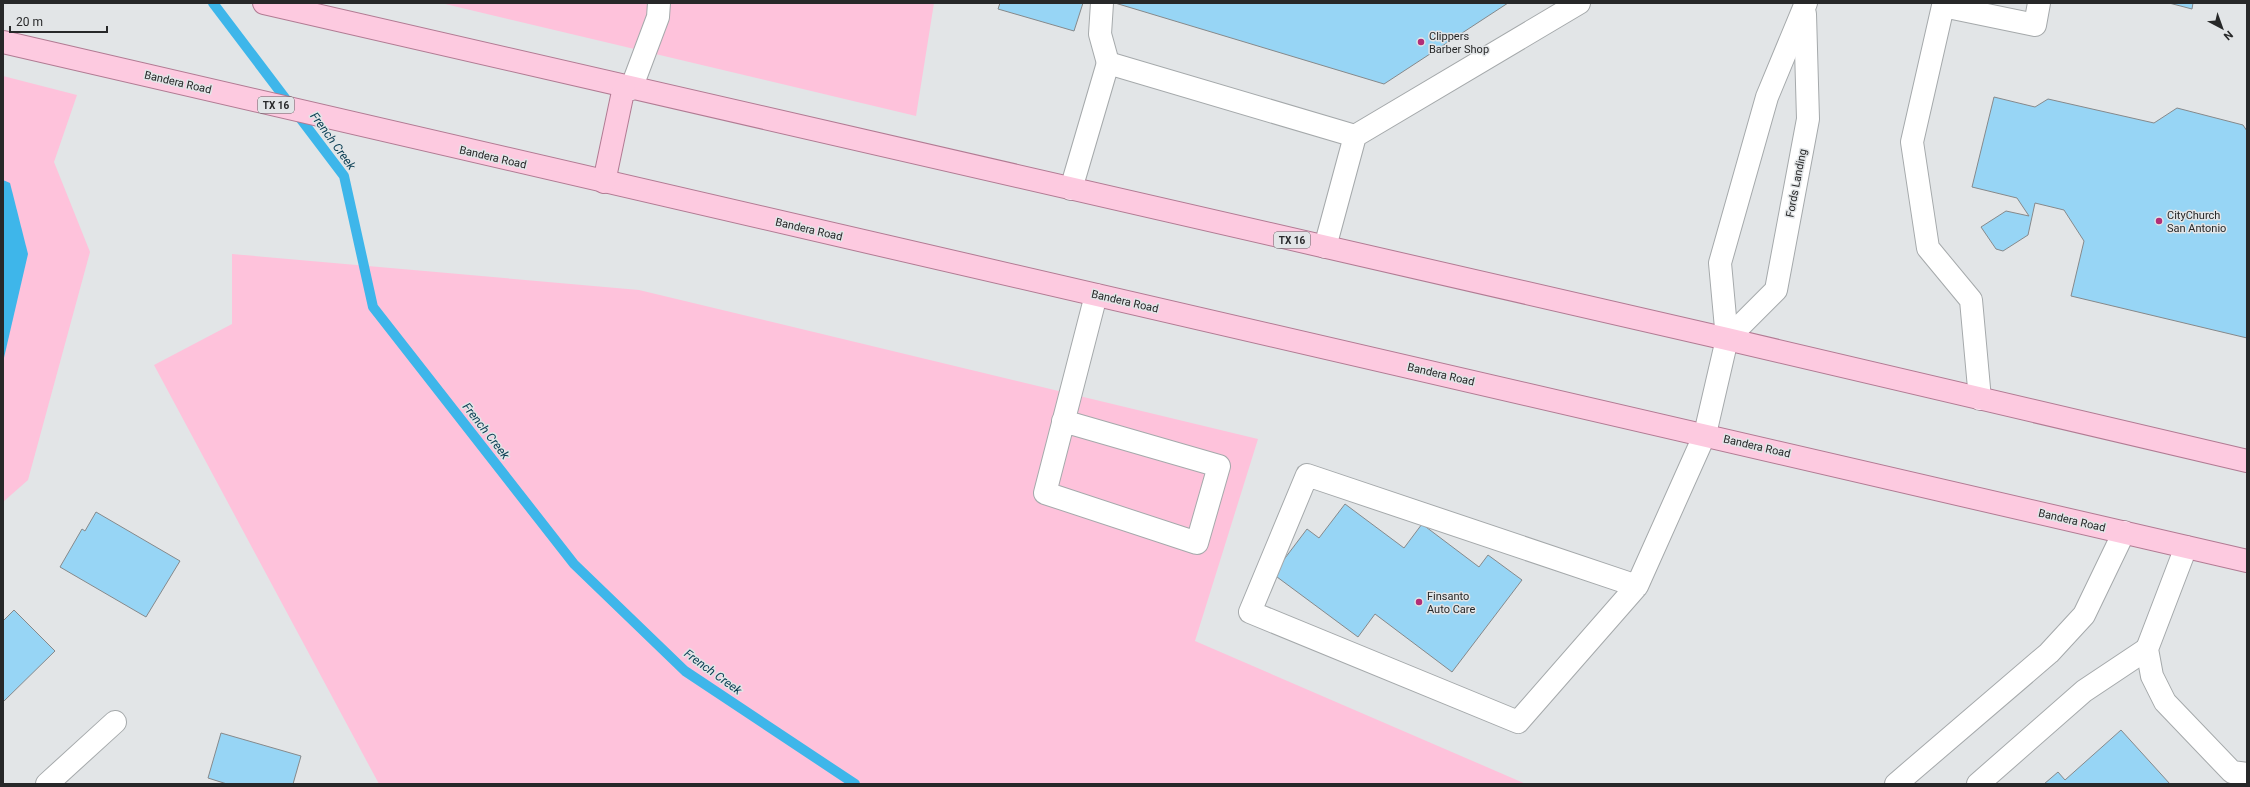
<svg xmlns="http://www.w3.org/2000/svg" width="2250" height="787" viewBox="0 0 2250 787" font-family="Roboto,sans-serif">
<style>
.green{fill:#fec2db}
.water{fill:#3eb6ea}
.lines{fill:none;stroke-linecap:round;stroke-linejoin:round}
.stream{stroke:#3eb6ea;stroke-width:10}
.building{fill:#97d5f5;stroke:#86898b}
.minor-casing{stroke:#a5a9ab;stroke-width:24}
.major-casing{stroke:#b17b93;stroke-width:24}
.minor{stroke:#fff;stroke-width:22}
.major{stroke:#fdcae0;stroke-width:22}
.poi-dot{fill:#b22e77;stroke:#e2e5e7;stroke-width:1.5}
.labels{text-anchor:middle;stroke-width:3;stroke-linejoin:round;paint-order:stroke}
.shield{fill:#e2e5e7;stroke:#5f6162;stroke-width:1}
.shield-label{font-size:10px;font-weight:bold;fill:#272829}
.poi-label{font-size:11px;fill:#272829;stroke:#e2e5e7;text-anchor:start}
.street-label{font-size:11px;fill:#272829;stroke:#e2e5e7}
.water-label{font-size:12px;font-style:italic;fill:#0d4055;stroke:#e2e5e7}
</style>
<rect width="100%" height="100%" fill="#e2e5e7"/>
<g class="green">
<path d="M441 3H934L916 116Z"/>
<path d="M3 76 77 95 54 162 90 252 28 480 3 502Z"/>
<path d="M232 254 639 290 1258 439 1195 641 1526 784H379L154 365 232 324Z"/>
</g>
<path class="water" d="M3 180 10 183 28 254 3 362Z"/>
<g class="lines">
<path class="stream" d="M213 3 344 176 373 307 574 564 685 671 855 784"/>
</g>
<g class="building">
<path d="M1000 3H1083L1074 31 998 9Z"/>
<path d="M1115 3H1508L1384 84Z"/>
<path d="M2169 3H2193L2192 9Z"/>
<path d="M1994 97 2035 107 2048 99 2154 123 2177 108 2243 125 2247 131V338L2071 296 2084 241 2064 210 2035 203 2028 235 2003 251 1996 249 1981 227 2006 211 2029 216 2017 198 1972 187Z"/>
<path d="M1345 504 1404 548 1422 524 1479 567 1488 555 1522 580 1452 672 1375 614 1358 637 1273 574 1307 529 1319 538Z"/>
<path d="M96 512 180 561 146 617 60 567 82 529 85 531Z"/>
<path d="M14 610 55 651 3 702V621Z"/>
<path d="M2121 730 2170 784H2044L2058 772 2065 780Z"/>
<path d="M221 733 301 756 293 784H227L208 778Z"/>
</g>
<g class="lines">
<g class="minor-casing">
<g id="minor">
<path d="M1102 3 1100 34 1108 63"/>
<path d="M631 89 658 17 659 3"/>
<path d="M1071 189 1108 63 1355 136"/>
<path d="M1325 247 1355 136 1579 3"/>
<path d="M1727 339 1776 290 1808 119 1805 14"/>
<path d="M1980 399 1971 300 1928 248 1912 142 1943 6 2035 25 2039 3"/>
<path d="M1063 421 1219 466 1197 543 1045 493 1096 295"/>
<path d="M2186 547 2147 649 2152 676 2165 702 2232 772 2247 774"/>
<path d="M1637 586 1518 722 1250 612 1307 475 1637 586 1705 434 1727 339 1720 263 1767 97 1806 3"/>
<path d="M47 784 115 722"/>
<path d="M1896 784 2049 653 2084 615 2124 532"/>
<path d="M1978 784 2084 691 2147 649"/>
</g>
</g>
<g class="major-casing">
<g id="major">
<path d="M264 3 1727 339 2247 461"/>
<path d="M3 42 2247 561"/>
<path d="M604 182 624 87"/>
</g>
</g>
<use href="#minor" class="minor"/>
<use href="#major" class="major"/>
</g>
<g class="poi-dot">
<circle cx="1421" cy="42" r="4"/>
<circle cx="2159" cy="221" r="4"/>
<circle cx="1419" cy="602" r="4"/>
</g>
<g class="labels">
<g class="shield">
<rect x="258" y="97" width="36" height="16" rx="3"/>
<rect x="1274" y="232" width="36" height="16" rx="3"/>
</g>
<g class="shield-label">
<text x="276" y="109">TX 16</text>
<text x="1292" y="244">TX 16</text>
</g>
<g class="poi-label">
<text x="1429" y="40">Clippers<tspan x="1429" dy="13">Barber Shop</tspan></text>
<text x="2167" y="219">CityChurch<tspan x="2167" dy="13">San Antonio</tspan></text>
<text x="1427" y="600">Finsanto<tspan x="1427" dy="13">Auto Care</tspan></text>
</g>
<g class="street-label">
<text transform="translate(178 82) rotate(13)" y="4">Bandera Road</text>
<text transform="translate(493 157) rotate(13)" y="4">Bandera Road</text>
<text transform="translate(1796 183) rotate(-79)" y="4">Fords Landing</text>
<text transform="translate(809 229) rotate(13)" y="4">Bandera Road</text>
<text transform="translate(1125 301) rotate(13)" y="4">Bandera Road</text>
<text transform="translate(1441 374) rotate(13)" y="4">Bandera Road</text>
<text transform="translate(1757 446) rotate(13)" y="4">Bandera Road</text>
<text transform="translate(2072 520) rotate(13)" y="4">Bandera Road</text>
</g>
<g class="water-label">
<text transform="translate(333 141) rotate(54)" y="4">French Creek</text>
<text transform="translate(486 431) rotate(52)" y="4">French Creek</text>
<text transform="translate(713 672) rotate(36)" y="4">French Creek</text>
</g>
</g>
<rect width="2250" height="787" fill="none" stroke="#272829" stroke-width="8"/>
<g transform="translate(2222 28) rotate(139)" stroke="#e2e5e7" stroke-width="3" paint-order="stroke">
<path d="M0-3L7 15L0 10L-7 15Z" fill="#272829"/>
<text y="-6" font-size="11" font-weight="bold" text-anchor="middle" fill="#272829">N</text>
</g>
<path d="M10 26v6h97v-6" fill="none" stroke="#272829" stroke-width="2"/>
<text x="16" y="26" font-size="12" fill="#272829" stroke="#e2e5e7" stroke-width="3" paint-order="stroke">20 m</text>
</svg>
